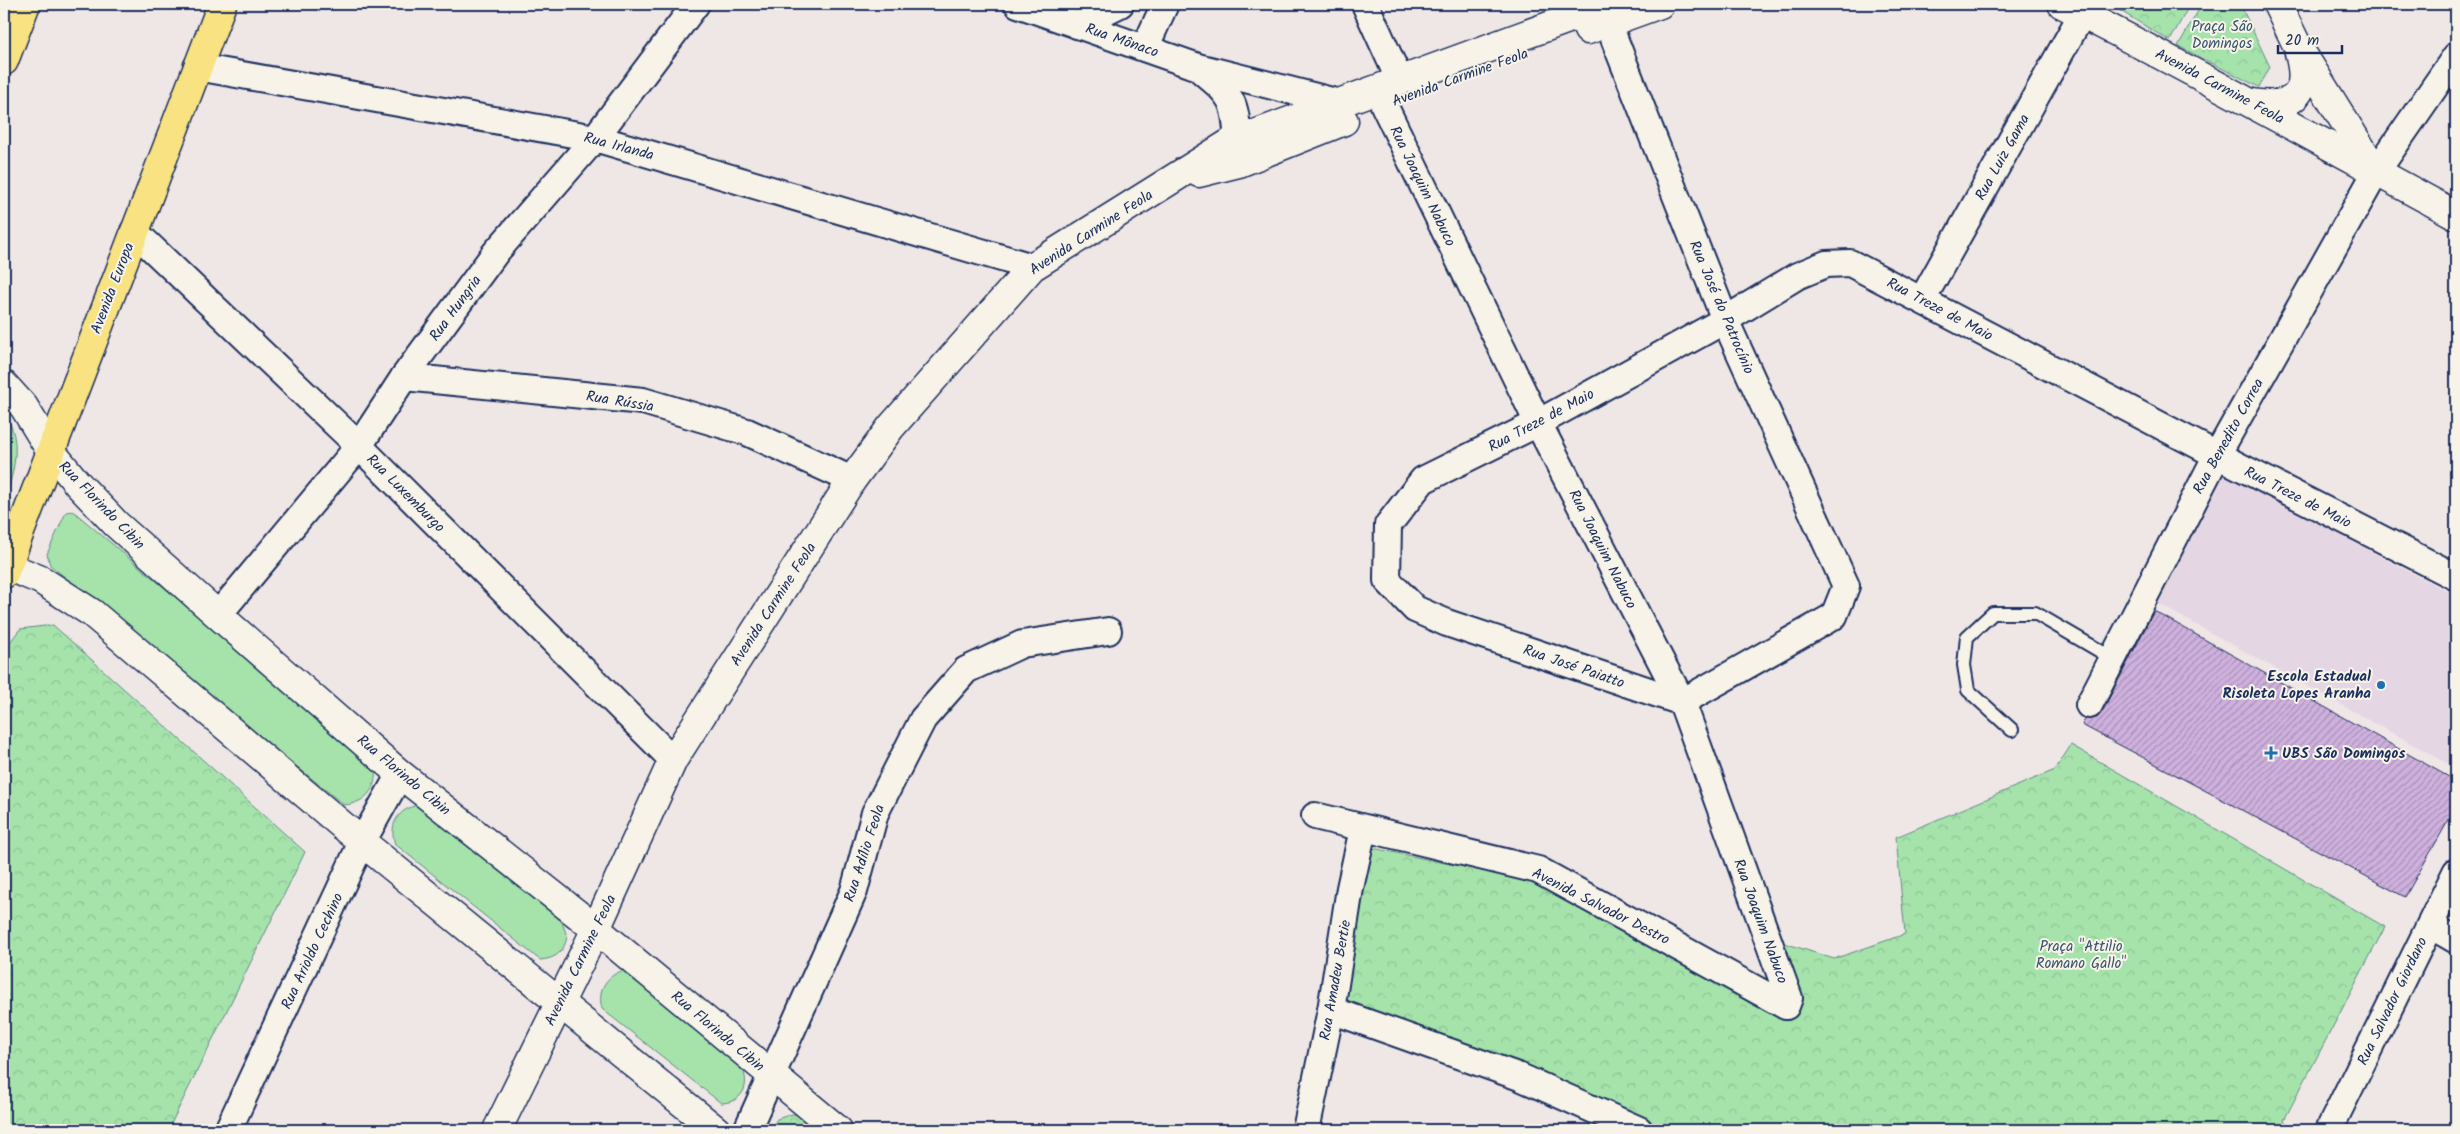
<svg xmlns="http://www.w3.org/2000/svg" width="2460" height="1134" viewBox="0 0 2460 1134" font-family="Kalam,sans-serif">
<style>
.built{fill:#e5d6e4}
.grass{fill:#a5e3ab;stroke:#608984}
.park{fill:url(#park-crowns);stroke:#608984}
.building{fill:url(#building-hatch);stroke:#1b2f5e}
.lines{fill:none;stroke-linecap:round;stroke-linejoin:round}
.service-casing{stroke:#1b2f5e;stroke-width:16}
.minor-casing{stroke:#1b2f5e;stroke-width:30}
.secondary-casing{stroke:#1b2f5e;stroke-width:31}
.primary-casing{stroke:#1b2f5e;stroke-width:31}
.service{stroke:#f7f3e8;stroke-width:12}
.minor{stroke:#f7f3e8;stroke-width:26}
.secondary{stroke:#f7f3e8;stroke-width:28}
.primary{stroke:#f8e281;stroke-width:28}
.poi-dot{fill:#1f6fb2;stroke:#f7f3e8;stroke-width:2}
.labels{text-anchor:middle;stroke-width:4;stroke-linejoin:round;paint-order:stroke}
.park-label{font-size:15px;fill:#37536d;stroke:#f7f3e8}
.street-label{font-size:15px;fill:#1b2f5e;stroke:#f7f3e8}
.poi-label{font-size:15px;font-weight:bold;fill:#1b2f5e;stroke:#f7f3e8;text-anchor:end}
</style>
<defs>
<pattern id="park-crowns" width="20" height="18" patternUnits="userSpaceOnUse" patternTransform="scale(1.25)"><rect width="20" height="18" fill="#a5e3ab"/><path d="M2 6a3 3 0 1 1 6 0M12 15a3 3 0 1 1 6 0" fill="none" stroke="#8dc396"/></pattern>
<pattern id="building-hatch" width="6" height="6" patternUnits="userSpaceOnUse" patternTransform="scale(1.25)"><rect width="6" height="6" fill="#cfb1de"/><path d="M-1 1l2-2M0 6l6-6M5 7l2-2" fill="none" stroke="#a790b7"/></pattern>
</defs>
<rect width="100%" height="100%" fill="#efe6e6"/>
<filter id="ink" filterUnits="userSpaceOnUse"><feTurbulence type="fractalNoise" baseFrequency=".02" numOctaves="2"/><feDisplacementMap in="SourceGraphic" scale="10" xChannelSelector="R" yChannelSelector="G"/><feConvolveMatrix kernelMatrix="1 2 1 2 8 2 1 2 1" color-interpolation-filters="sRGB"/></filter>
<g filter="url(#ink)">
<path class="built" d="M2223 474 2456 596V768L2155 602Z"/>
<g class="grass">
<path d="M4 414C24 439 13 475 4 503Z"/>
<path d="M73 511 375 765C378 788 367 803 344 805L50 565 47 554 66 512Z"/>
<path d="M414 806H422L561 920 567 936C565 951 556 959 540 960L395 844C389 826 396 812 414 806Z"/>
<path d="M625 970 741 1066C752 1085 742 1103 721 1103L602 1009C597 990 606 975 625 970Z"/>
</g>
<g class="park">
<path d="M2109 4H2190L2170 41Z"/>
<path d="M2202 4H2240L2270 67 2259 87 2178 46Z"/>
<path d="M53 625 305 852 168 1130H4V650L20 629Z"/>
<path d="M2071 745 2385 927 2284 1120 2291 1130H1639L1331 1010 1368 847 1536 882 1794 1015 1797 1013 1769 938 1834 959 1905 934 1896 837 2055 770Z"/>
<path d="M792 1114 799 1115 818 1130H770L777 1119Z"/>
</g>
<path class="building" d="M2154 611 2456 781V807L2405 897 2082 725 2085 719 2097 718 2102 712Z"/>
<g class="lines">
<g class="service-casing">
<path id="service" d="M2012 730 1968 690 1964 665 1967 637 1993 613H2035L2112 658"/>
</g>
<g class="minor-casing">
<g id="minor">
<path d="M1018 4 1198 67 1340 103"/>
<path d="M1365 4 1400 81"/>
<path d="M1608 23 1725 320 1846 586 1834 616 1682 702 1447 623 1415 609 1387 580 1388 525 1423 480 1538 423 1725 320 1797 276 1826 264 1850 263 2217 455 2456 577"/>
<path d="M1077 25 1120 4"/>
<path d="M1145 48 1165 4"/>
<path d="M197 67 595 138 1032 267"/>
<path d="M1202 71C1233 97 1235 100 1238 141"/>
<path d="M134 231 359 446 673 760"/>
<path d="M1922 300 2082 14"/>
<path d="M404 377 643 401 747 432 852 480"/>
<path d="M218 615 359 446 404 377 496 252 595 138 696 4"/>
<path d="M2089 705 2217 455 2376 172 2456 56"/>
<path d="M1315 816 1538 870 1786 1006 1789 998 1682 702 1538 423 1384 105"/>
<path d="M2430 925 2456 940"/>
<path d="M1331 1010 1520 1077 1639 1130"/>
<path d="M228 1130 362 842 400 774"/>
<path d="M747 1130 854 891 875 813 923 719 966 670 1022 644 1108 631"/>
<path d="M1306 1130 1331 1010 1350 888 1363 829"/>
<path d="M2329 1130 2456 872"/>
</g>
</g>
<g class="secondary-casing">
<g id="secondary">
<path d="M2062 4C2195 71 2325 144 2456 215"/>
<path d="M2277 4 2298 47 2376 172"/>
<path d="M1588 30 1660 4"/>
<path d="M2253 103C2295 109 2310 94 2299 53"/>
<path d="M1199 173 1239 163 1344 121"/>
<path d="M4 385 24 407 50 450 77 483 116 524 218 615 400 774 596 929 838 1130"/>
<path d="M7 566 41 580 92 613 362 842 716 1130"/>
<path d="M497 1130 596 929 673 760 852 480 891 427 1032 267 1230 143 1609 4"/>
</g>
</g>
<g class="primary-casing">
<g id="primary">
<path d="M4 61 26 4"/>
<path d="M4 574 222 4"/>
</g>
</g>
<use href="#service" class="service"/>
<use href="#minor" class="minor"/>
<use href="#secondary" class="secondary"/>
<use href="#primary" class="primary"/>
</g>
</g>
<g class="poi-dot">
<circle cx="2381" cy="685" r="5"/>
<path d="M2268.5 745.5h5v5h5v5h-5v5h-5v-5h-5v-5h5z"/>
</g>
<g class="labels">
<g class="park-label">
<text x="2222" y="31">Praça São<tspan x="2222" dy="17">Domingos</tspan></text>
<text x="2081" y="951">Praça "Attilio<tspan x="2081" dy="17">Romano Gallo"</tspan></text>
</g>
<g class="street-label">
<text transform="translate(1122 40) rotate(19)" y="5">Rua Mônaco</text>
<text transform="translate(1460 77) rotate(-20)" y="5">Avenida Carmine Feola</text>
<text transform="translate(2220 86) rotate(28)" y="5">Avenida Carmine Feola</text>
<text transform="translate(619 146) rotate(15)" y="5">Rua Irlanda</text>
<text transform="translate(2002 157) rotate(-61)" y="5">Rua Luiz Gama</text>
<text transform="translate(1423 186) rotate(64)" y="5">Rua Joaquim Nabuco</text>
<text transform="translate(1091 232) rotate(-33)" y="5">Avenida Carmine Feola</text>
<text transform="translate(112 288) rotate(-69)" y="5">Avenida Europa</text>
<text transform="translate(1722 307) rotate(67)" y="5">Rua José do Patrocínio</text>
<text transform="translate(455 308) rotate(-54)" y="5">Rua Hungria</text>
<text transform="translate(1940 309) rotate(28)" y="5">Rua Treze de Maio</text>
<text transform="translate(620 401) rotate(9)" y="5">Rua Rússia</text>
<text transform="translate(1541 420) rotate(-28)" y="5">Rua Treze de Maio</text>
<text transform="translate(2228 436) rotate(-61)" y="5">Rua Benedito Correa</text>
<text transform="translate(406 493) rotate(45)" y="5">Rua Luxemburgo</text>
<text transform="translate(2298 497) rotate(27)" y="5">Rua Treze de Maio</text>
<text transform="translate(102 505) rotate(46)" y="5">Rua Florindo Cibin</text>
<text transform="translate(1603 549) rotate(63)" y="5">Rua Joaquim Nabuco</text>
<text transform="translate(773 604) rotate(-57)" y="5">Avenida Carmine Feola</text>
<text transform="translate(1574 666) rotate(19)" y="5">Rua José Paiatto</text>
<text transform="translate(404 775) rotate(40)" y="5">Rua Florindo Cibin</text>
<text transform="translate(864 853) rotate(-72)" y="5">Rua Adílio Feola</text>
<text transform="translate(1601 906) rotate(27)" y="5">Avenida Salvador Destro</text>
<text transform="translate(1761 921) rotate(70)" y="5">Rua Joaquim Nabuco</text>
<text transform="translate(312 951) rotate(-65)" y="5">Rua Arioldo Cechino</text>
<text transform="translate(580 960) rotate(-64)" y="5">Avenida Carmine Feola</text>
<text transform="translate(1335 980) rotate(-80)" y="5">Rua Amadeu Bertie</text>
<text transform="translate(2392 1001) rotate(-64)" y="5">Rua Salvador Giordano</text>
<text transform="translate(718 1031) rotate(40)" y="5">Rua Florindo Cibin</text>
</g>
<g class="poi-label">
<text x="2371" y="681">Escola Estadual<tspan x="2371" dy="17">Risoleta Lopes Aranha</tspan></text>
<text x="2282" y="758" text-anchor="start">UBS São Domingos</text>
</g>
</g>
<rect width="2460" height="1134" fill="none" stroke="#f7f3e8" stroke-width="20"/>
<rect x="10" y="10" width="2440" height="1114" fill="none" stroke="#1b2f5e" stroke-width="2" filter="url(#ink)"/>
<path d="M2278 45v8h64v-8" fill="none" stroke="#1b2f5e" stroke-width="2.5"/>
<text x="2285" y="45" font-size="15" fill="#1b2f5e" stroke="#f7f3e8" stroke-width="4" paint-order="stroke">20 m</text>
</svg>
